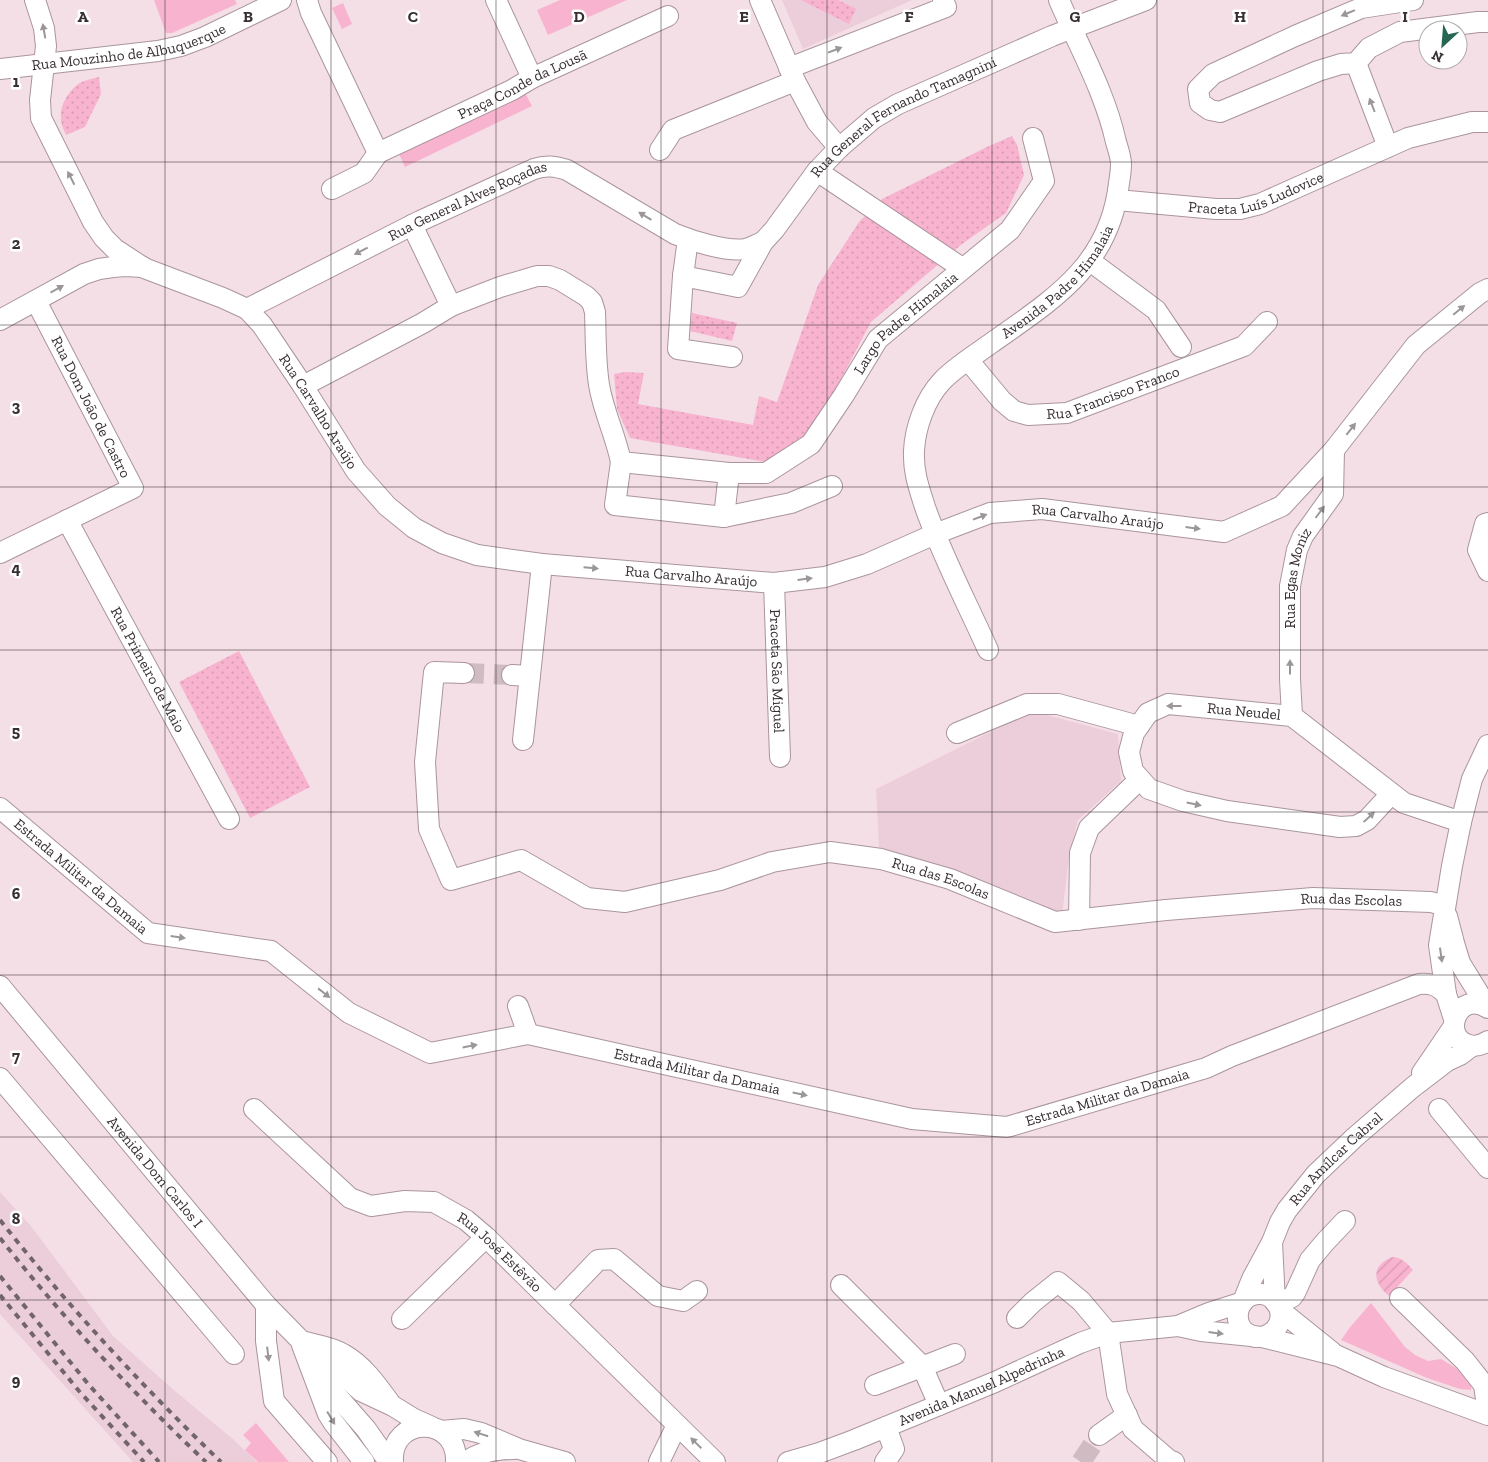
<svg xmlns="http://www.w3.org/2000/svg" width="1488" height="1462" viewBox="0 0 1488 1462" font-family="'Zilla Slab',serif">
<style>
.built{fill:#ebced9}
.grass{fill:#f8b3cf}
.park{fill:url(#park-dots)}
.garden{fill:url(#garden-furrows)}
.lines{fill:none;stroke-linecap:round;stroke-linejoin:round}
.minor-tunnel{stroke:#cfbcc3;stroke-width:20;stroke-dasharray:20 10;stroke-linecap:butt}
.minor-casing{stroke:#aa959d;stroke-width:22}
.minor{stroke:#fff;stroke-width:20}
.rail{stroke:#72656a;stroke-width:4;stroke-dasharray:6 6;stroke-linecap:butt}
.oneway{fill:#9b9798}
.grid{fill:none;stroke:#372f32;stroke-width:1;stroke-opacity:0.55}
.labels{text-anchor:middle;stroke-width:5;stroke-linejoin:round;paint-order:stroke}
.street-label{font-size:15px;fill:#372f32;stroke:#fff}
.grid-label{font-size:16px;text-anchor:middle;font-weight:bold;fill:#372f32;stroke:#fff;stroke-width:5;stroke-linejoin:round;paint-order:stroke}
</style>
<defs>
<pattern id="park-dots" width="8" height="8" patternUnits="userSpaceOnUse" patternTransform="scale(1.25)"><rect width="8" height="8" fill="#f8b3cf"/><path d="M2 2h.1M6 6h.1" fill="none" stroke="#d59ab2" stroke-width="1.8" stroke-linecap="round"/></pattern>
<pattern id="garden-furrows" width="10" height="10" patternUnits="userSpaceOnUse" patternTransform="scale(1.25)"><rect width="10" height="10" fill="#f8b3cf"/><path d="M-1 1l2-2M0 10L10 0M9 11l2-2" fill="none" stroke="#d59ab2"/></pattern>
</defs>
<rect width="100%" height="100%" fill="#f5dfe7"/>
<g class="built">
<path d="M782 0H912L803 49Z"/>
<path d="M1032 711 1118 734 1121 781 1078 820 1069 856 1062 916 879 847 876 789Z"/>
<path d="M0 1192 31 1226 113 1336 175 1391 234 1440 257 1462H133L0 1314Z"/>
</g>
<g class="grass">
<path d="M154 0H235L237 4 172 33H166Z"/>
<path d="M560 0H627L548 35 537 10Z"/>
<path d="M343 3 352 24 342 29 332 8Z"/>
<path d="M525 93 532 106 405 167 399 154Z"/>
<path d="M1371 1303 1405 1347 1415 1355 1428 1361 1441 1359 1464 1373 1472 1380 1471 1390 1460 1389 1427 1378 1341 1340 1351 1326Z"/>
<path d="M256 1423 289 1462H258L245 1450 251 1443 243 1435Z"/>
</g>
<g class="park">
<path d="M801 0H838L856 9 849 24Z"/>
<path d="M99 77 101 94 85 127 66 135C64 130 61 125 61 120 59 107 67 93 77 85 83 80 92 79 99 77Z"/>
<path d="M1012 136 1017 145 1024 175 1006 213 962 244 871 322 830 400 806 438 766 462 630 438 617 409 614 374 625 372 644 373 638 404 753 425 759 396 777 402 818 285 859 222 882 199 989 146Z"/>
<path d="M692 313 737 323 732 341 690 331Z"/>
<path d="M239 651 310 787 250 818 179 682Z"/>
</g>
<path class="garden" d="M1392 1257C1401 1257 1407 1263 1413 1270L1389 1296C1373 1283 1370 1266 1392 1257Z"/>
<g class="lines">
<g class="minor-tunnel">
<path d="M464 673 512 675"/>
<path d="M1081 1462 1099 1435"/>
</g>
<g class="minor-casing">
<g id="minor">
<path id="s1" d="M35 0 44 28 46 46 40 100 41 118 93 222 104 238 115 249 144 268 223 298 247 309 262 325 303 386 356 471 387 506 414 528 442 543 477 555 542 564 774 583 825 577 867 564 935 534 990 513 1042 509 1224 532 1282 506 1334 450 1416 345 1480 293 1488 289"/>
<path d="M307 0 311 13 378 153 364 173 332 189"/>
<path d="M496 0 532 78"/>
<path d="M760 0 795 81 817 122 839 148"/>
<path d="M1413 0 1361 8 1295 36 1213 74 1198 89 1200 103 1210 110 1220 112 1318 71 1341 64 1356 63 1369 48 1400 32 1478 22H1488"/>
<path d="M1356 63 1388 147"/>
<path d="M789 68 946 7 943 0"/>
<path id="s2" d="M0 69 158 51 181 46 205 37 281 0"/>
<path d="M660 150 673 130 795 81"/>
<path id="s3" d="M378 153 512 90 532 78 668 16"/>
<path d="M817 171 962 268"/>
<path id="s4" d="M1117 200 1216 209H1240L1260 204 1408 138 1472 122H1488"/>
<path d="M412 225 451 306"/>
<path d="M1090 261 1156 310 1181 347"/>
<path d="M683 276 688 239"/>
<path id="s5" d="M247 309 420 221 534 169C546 165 555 166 567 170L675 234C692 241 727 252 745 249 751 248 757 244 763 242"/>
<path d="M0 320 84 274 99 269 113 267 125 266 143 267"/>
<path id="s6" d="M732 357 678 349 683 276 738 287 763 242 774 230 817 171 839 148 874 118 898 104 1052 36 1146 0"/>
<path id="s7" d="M968 360 1002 401 1014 411 1028 415 1067 413 1244 346 1267 322"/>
<path id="s8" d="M303 386 423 323 451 306 500 287 537 276H549L560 280 586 296 592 302 595 312C596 336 595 367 600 390 605 415 616 437 621 462L729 473H766L811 444 844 395 878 339 1010 230 1044 181 1033 138"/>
<path d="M621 462 615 505 724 517"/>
<path d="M729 473 724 517 791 503 832 486"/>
<path id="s9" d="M67 520 229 819"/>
<path d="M1488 523 1485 524 1478 550 1488 571"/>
<path d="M0 553 133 488 36 301"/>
<path id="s10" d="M774 583 780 757"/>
<path id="s11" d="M988 650C967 603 942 556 925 507 919 488 913 472 914 451 915 428 925 399 942 381 955 367 975 355 990 344 1052 300 1110 266 1119 183 1120 177 1121 170 1121 164 1121 157 1118 149 1116 142 1105 92 1079 47 1059 0"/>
<path id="s12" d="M464 673 434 672 425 762 429 829 451 880 521 860 587 898 625 902 720 880 772 862 830 852 881 859 950 879 1055 922 1166 910 1313 898 1431 902 1445 906"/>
<path d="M512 675 530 676"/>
<path id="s13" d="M1292 716 1290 679V586L1297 550 1303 536 1333 494 1334 450"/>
<path d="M957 733 1027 704H1058L1139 726"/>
<path d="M523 740 542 564"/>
<path id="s14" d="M1391 794 1367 820 1356 826 1340 827 1227 811 1183 801 1149 789 1133 771 1129 752 1134 733 1148 713 1168 704 1292 716 1404 803 1461 822"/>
<path id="s15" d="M0 808 148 933 271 951 349 1013 430 1053 528 1034 912 1119 1007 1127 1206 1068 1232 1056 1419 984C1431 983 1437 985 1446 994"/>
<path d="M1447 916 1454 943 1460 963 1487 1007"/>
<path d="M1079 920 1080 853 1089 828 1140 779"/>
<path id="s16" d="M0 986 266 1305 315 1355 342 1374 361 1391 393 1406 414 1419 432 1427"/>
<path d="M518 1006 528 1034"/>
<path d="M1488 1008C1457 989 1440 1037 1469 1045 1476 1047 1482 1045 1488 1041"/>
<path d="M1454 1019 1446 994 1439 945 1452 866 1461 822 1472 779 1488 745"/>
<path d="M1422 1073 1454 1026"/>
<path d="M0 1078 234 1354"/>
<path id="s17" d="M254 1109 350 1198 371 1206 405 1201 434 1202 466 1220 486 1237 715 1462"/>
<path d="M1439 1109 1488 1168"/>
<path d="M1272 1242 1275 1302"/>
<path d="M841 1285 922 1366 939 1405"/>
<path d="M1400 1298 1465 1361 1484 1385 1488 1414"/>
<path id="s18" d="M1244 1299 1252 1279 1272 1242 1280 1222 1287 1210 1316 1174 1355 1137 1413 1087 1447 1061 1460 1055 1472 1046"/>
<path d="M1278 1304 1292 1297 1295 1293 1310 1260 1325 1242 1345 1221"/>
<path d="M266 1305V1341L274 1401 327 1462"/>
<path d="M555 1305 598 1260 614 1259 658 1296 683 1301 697 1291"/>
<path d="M1281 1311 1332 1352"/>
<path d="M1017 1318 1033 1302 1058 1282 1081 1301 1108 1333 1117 1394 1133 1429 1169 1460 1174 1462"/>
<path d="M402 1319 486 1237"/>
<path d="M1178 1326 1201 1331 1262 1337 1338 1356 1384 1377 1488 1415"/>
<path d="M1255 1337C1250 1335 1245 1333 1242 1329 1234 1318 1238 1301 1250 1296 1278 1284 1296 1327 1262 1337"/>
<path d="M305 1342C317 1345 332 1347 343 1354 363 1365 377 1385 390 1403"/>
<path d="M302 1345 328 1414 333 1422 364 1462"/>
<path d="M322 1371 331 1389 366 1429 389 1462"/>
<path d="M875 1385 955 1354"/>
<path d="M441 1431 464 1429 481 1433 519 1449 565 1462"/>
<path d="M1099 1435 1127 1415"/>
<path d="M393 1462C390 1415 458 1415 456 1462"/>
<path d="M466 1462C480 1451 498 1449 514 1449"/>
<path d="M659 1462 677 1425"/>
<path id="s19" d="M788 1462 819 1453 854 1440 995 1382 1080 1343 1108 1333 1178 1326 1209 1313 1243 1302"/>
<path d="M885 1462 894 1449 886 1427"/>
</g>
</g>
<use href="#minor" class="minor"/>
<g class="rail">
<path d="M0 1220C68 1306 142 1386 221 1462"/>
<path d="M0 1238C63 1318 132 1392 206 1462"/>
<path d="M0 1276 89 1385 159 1462"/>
<path d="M0 1295 79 1391 144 1462"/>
</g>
</g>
<defs><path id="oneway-solid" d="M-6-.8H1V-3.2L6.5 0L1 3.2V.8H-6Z" transform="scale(1.25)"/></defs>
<g class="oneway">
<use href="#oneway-solid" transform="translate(1348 13) rotate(157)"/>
<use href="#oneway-solid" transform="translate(44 31) rotate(-100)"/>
<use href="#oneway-solid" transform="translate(835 50) rotate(-21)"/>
<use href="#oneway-solid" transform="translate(1372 105) rotate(-111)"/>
<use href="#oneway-solid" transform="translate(71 178) rotate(-117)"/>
<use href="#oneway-solid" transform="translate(645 216) rotate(-149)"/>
<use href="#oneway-solid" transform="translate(361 251) rotate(153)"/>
<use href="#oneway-solid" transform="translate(57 289) rotate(-29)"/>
<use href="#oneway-solid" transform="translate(1459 310) rotate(-39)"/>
<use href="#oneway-solid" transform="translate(1351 429) rotate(-52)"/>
<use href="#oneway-solid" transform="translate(1320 512) rotate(-53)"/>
<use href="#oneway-solid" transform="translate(980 517) rotate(-21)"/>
<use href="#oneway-solid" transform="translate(1193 528) rotate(7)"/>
<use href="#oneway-solid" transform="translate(591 568) rotate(5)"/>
<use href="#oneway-solid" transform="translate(805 579) rotate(-7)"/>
<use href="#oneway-solid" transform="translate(1290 667) rotate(-90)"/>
<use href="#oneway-solid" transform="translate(1174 706) rotate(180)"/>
<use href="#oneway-solid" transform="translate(1194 804) rotate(12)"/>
<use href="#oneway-solid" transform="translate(1369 817) rotate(-43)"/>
<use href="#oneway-solid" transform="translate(178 937) rotate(8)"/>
<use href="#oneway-solid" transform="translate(1441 955) rotate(82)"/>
<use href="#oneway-solid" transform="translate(324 993) rotate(38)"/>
<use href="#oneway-solid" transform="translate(470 1046) rotate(-11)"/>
<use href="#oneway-solid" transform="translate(800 1094) rotate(12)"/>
<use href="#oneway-solid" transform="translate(1216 1333) rotate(7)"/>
<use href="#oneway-solid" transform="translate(268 1354) rotate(83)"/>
<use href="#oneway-solid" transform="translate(331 1418) rotate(59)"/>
<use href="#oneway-solid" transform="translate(481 1434) rotate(-162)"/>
<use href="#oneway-solid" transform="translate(696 1443) rotate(-136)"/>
</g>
<path class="grid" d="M165 0V1462M331 0V1462M496 0V1462M661 0V1462M827 0V1462M992 0V1462M1157 0V1462M1323 0V1462M0 162H1488M0 325H1488M0 487H1488M0 650H1488M0 812H1488M0 975H1488M0 1137H1488M0 1300H1488"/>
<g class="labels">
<g class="street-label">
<text dy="5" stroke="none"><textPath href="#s2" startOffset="131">Rua Mouzinho de Albuquerque</textPath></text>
<text dy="5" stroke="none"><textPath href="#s3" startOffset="160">Praça Conde da Lousã</textPath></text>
<text dy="5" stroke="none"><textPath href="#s6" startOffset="428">Rua General Fernando Tamagnini</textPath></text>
<text dy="5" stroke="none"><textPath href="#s4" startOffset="142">Praceta Luís Ludovice</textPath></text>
<text dy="5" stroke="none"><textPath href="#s5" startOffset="246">Rua General Alves Roçadas</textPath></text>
<text dy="5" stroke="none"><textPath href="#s11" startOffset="444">Avenida Padre Himalaia</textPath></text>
<text dy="5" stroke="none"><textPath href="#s8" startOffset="840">Largo Padre Himalaia</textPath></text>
<text dy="5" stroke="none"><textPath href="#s7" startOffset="172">Rua Francisco Franco</textPath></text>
<text transform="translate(91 407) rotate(63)" y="5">Rua Dom João de Castro</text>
<text dy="5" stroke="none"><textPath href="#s1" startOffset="542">Rua Carvalho Araújo</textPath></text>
<text dy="5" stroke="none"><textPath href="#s1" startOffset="1398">Rua Carvalho Araújo</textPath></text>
<text dy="5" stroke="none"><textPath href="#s1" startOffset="978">Rua Carvalho Araújo</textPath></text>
<text dy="5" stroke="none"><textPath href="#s13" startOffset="139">Rua Egas Moniz</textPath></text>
<text dy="5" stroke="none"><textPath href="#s9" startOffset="170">Rua Primeiro de Maio</textPath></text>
<text dy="5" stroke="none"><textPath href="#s10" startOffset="88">Praceta São Miguel</textPath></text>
<text dy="5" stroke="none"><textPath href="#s14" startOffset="445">Rua Neudel</textPath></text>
<text dy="5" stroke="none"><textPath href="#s15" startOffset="106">Estrada Militar da Damaia</textPath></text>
<text dy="5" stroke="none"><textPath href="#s12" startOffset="756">Rua das Escolas</textPath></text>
<text dy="5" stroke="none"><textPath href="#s12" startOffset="1176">Rua das Escolas</textPath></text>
<text dy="5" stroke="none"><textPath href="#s15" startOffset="781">Estrada Militar da Damaia</textPath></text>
<text dy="5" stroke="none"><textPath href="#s15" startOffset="1201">Estrada Militar da Damaia</textPath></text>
<text dy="5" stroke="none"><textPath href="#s18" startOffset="170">Rua Amílcar Cabral</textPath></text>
<text dy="5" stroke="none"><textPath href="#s16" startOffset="242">Avenida Dom Carlos I</textPath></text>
<text dy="5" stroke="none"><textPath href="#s17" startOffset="300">Rua José Estêvão</textPath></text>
<text dy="5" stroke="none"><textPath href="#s19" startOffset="208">Avenida Manuel Alpedrinha</textPath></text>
</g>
</g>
<g class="grid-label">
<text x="83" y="22">A</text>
<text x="248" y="22">B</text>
<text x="413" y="22">C</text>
<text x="579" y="22">D</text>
<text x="744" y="22">E</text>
<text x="909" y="22">F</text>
<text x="1075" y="22">G</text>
<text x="1240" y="22">H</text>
<text x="1405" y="22">I</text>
<text x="16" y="87">1</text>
<text x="16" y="249">2</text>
<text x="16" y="412">3</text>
<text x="16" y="574">4</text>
<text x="16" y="737">5</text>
<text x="16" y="899">6</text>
<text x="16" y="1062">7</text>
<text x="16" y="1224">8</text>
<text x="16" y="1386">9</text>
</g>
<g transform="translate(1443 45) rotate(206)"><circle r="24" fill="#ffffff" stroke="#afacad"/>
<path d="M0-4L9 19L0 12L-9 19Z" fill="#276653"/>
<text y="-8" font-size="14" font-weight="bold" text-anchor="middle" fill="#372f32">N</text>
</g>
</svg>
